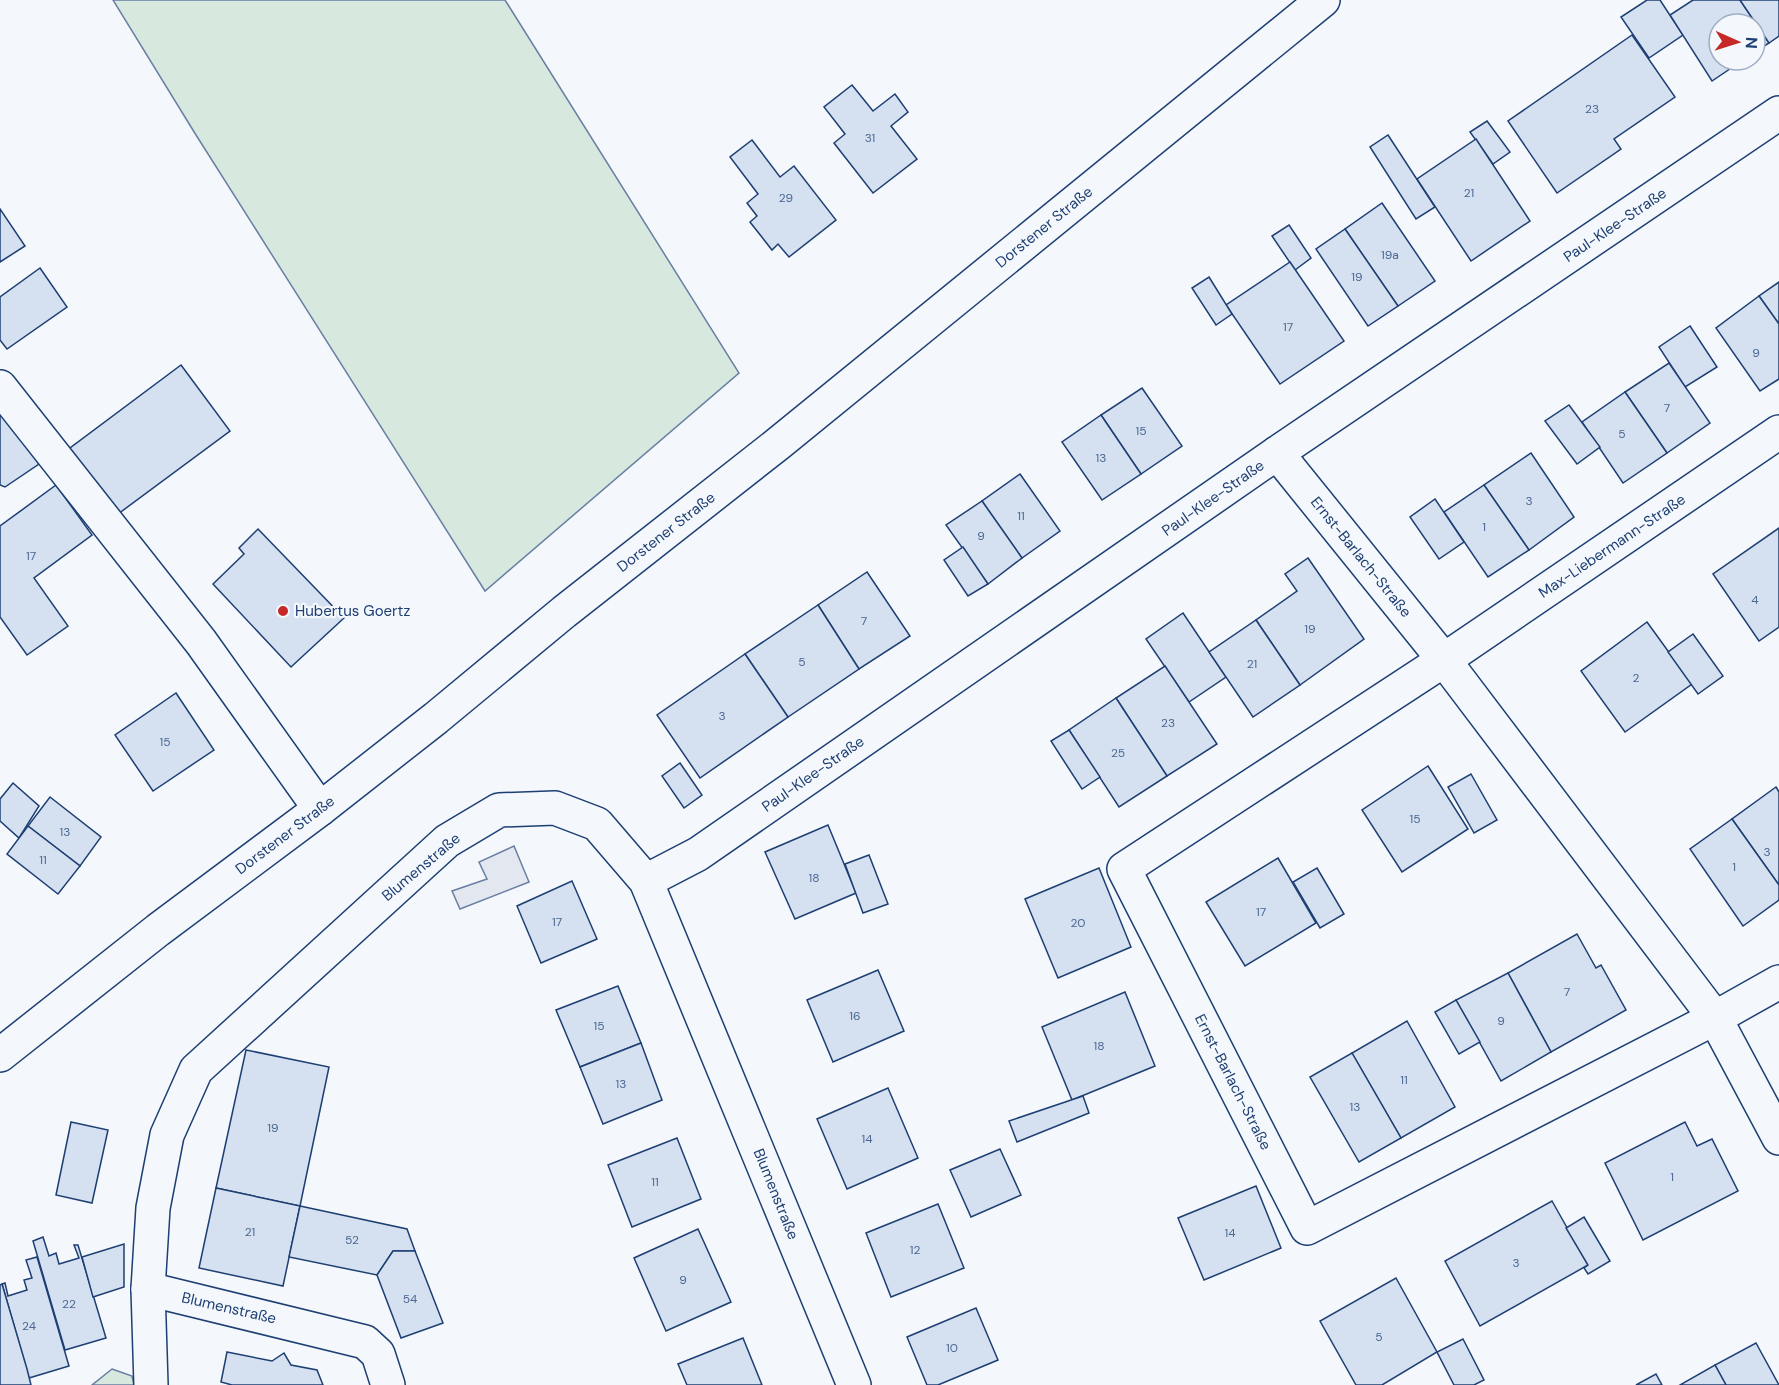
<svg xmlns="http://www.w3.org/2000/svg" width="1779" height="1385" viewBox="0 0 1779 1385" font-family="'DM Sans',sans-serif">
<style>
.green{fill:#d7e8df;stroke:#687fa3;stroke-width:1.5}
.parking{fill:#e3e8f0;stroke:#687fa3;stroke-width:1.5}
.building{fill:#d5e0f0;stroke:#1d3f73;stroke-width:1.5}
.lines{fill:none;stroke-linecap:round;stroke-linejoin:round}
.street-casing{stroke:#1d3f73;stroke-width:36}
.primary-casing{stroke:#1d3f73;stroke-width:36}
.street{stroke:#f4f7fb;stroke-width:33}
.primary{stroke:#f4f7fb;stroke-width:33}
.poi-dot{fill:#c62828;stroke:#f4f7fb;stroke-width:2}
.labels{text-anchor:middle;stroke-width:4.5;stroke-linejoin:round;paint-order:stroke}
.number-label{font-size:12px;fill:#4b6792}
.street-label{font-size:15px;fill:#1d3f73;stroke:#f4f7fb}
.poi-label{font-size:15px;fill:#1d3f73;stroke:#f4f7fb;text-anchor:start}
</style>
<rect width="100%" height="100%" fill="#f4f7fb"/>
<g class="green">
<path d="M113 0H505L739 373 485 591 196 135Z"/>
<path d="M112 1369 132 1376 134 1385H92Z"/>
</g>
<path class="parking" d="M514 846 529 882 460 909 452 891 487 879 479 862Z"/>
<g class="building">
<path d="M1647 0H1660L1683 35 1649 58 1621 17Z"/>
<path d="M1693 0H1740L1769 43 1755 52V24H1719V60H1743L1712 81 1670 15Z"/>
<path d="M1740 0H1779V36L1769 43Z"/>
<path d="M1632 35 1675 97 1614 139 1621 149 1557 193 1508 121Z"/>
<path d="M852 85 873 111 895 94 908 112 891 126 917 159 873 193 834 143 845 134 824 107Z"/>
<path d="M1487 121 1510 152 1493 164 1470 132Z"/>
<path d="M1388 135 1435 207 1416 219 1370 147Z"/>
<path d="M1476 139 1530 221 1471 261 1417 179Z"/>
<path d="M752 140 780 177 794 166 836 220 789 257 778 244 772 250 750 222 757 216 747 203 758 194 730 157Z"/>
<path d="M1382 203 1435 281 1398 306 1345 229Z"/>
<path d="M0 209 25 246 0 262Z"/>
<path d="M1289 225 1311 258 1295 270 1272 236Z"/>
<path d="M1345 229 1398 306 1368 326 1316 249Z"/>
<path d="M1290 262 1344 341 1280 384 1226 305Z"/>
<path d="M40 268 67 307 7 349 0 340V297Z"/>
<path d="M1209 277 1232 314 1216 325 1192 288Z"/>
<path d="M1779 282V324L1759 296Z"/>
<path d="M1759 296 1779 324V379L1760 391 1716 328Z"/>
<path d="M1690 326 1717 367 1685 387 1659 347Z"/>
<path d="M1669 363 1710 423 1667 453 1625 392Z"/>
<path d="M181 365 230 431 114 517 66 451Z"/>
<path d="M1142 388 1182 446 1141 474 1101 415Z"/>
<path d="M1625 392 1667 453 1623 483 1582 422Z"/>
<path d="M1569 405 1600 447 1577 464 1545 421Z"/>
<path d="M2 409 39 464 5 487 0 485V410Z"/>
<path d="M1101 415 1141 474 1102 500 1062 442Z"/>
<path d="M1531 453 1574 517 1529 550 1484 485Z"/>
<path d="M1020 474 1060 531 1022 558 982 501Z"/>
<path d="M56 485 92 535 34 578 68 626 27 655 0 617V526Z"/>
<path d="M1484 485 1529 550 1488 577 1444 512Z"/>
<path d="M1435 499 1464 542 1439 559 1410 517Z"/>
<path d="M982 501 1022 558 988 584 946 525Z"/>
<path d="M1779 528V627L1759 641 1713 574Z"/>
<path d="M258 529 344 618 291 667 213 584 244 554 239 548Z"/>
<path d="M963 547 988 584 968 596 944 560Z"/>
<path d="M1308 558 1364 639 1300 685 1256 620 1297 591 1285 574Z"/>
<path d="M867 572 910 636 859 669 818 605Z"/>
<path d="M818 605 859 669 788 717 745 654Z"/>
<path d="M1183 613 1226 677 1189 702 1146 639Z"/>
<path d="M1256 620 1300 685 1253 717 1209 652Z"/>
<path d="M1647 622 1692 684 1625 732 1581 671Z"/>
<path d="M1693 634 1723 676 1698 694 1668 652Z"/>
<path d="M745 654 788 717 700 778 657 715Z"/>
<path d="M1165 666 1217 744 1167 776 1116 698Z"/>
<path d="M176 693 214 750 153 791 115 735Z"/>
<path d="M1116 698 1167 776 1119 807 1069 730Z"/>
<path d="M1069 730 1100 777 1082 789 1051 741Z"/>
<path d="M680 763 702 795 684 808 662 776Z"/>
<path d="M1428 766 1468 829 1402 872 1362 810Z"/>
<path d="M1471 774 1497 820 1474 833 1448 787Z"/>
<path d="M13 783 39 806 19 838 0 821V799Z"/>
<path d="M1776 787 1779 792V885L1732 819Z"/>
<path d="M50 797 101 837 80 866 28 826Z"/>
<path d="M1732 819 1779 885V900L1743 926 1690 849Z"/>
<path d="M828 825 856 893 795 919 765 852Z"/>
<path d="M28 826 80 866 58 894 7 854Z"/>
<path d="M869 855 888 904 863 913 845 864Z"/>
<path d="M1278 858 1316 923 1245 966 1206 902Z"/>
<path d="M1099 868 1131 947 1058 978 1025 899Z"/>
<path d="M1317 868 1344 914 1320 928 1293 882Z"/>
<path d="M572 881 597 939 541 963 517 906Z"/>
<path d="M1577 934 1596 968 1601 965 1626 1010 1551 1052 1508 973Z"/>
<path d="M878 970 904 1031 833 1062 807 1000Z"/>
<path d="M1508 973 1551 1052 1501 1081 1456 1000Z"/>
<path d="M618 986 641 1043 580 1067 556 1010Z"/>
<path d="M1125 992 1155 1066 1072 1100 1042 1027Z"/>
<path d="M1456 1000 1480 1042 1459 1054 1435 1012Z"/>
<path d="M1407 1021 1455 1107 1401 1138 1352 1053Z"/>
<path d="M641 1043 662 1100 603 1124 580 1067Z"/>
<path d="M246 1050 329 1067 300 1206 216 1188Z"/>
<path d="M1352 1053 1401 1138 1359 1162 1310 1077Z"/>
<path d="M888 1088 918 1158 847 1189 817 1119Z"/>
<path d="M1083 1096 1089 1113 1017 1142 1009 1121Z"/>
<path d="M71 1122 108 1130 92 1203 56 1195Z"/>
<path d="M1685 1122 1697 1146 1712 1139 1738 1191 1643 1240 1605 1163Z"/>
<path d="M677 1138 701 1199 632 1227 608 1165Z"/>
<path d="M1000 1149 1021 1195 971 1217 950 1170Z"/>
<path d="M1256 1186 1281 1248 1204 1280 1178 1218Z"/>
<path d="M216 1188 300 1206 283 1286 199 1268Z"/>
<path d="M1552 1201 1588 1265 1480 1326 1445 1261Z"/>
<path d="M938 1204 964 1268 891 1297 866 1233Z"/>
<path d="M300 1206 407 1229 415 1251H393L377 1275 289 1257Z"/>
<path d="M1584 1217 1610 1261 1588 1274 1584 1268 1588 1265 1566 1228Z"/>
<path d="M698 1229 731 1302 666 1331 634 1258Z"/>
<path d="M43 1237 49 1256 56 1253 59 1264 79 1258 74 1245H78L106 1338 65 1350 33 1241Z"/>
<path d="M124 1244V1287L93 1297 82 1257Z"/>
<path d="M393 1251H415L443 1323 401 1338 377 1275Z"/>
<path d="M37 1257 69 1366 29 1378 2 1284 5 1283 8 1296 27 1290 24 1280 32 1278 26 1260Z"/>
<path d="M1396 1278 1437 1352 1382 1385H1356L1320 1321Z"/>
<path d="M2 1284 27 1369 31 1385H0V1285Z"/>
<path d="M976 1308 998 1360 938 1385H927L907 1337Z"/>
<path d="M743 1338 762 1385H687L678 1364Z"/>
<path d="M1463 1339 1484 1380 1474 1385H1454L1437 1352Z"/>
<path d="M1756 1343 1779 1385H1726L1715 1365Z"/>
<path d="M227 1352 272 1361 284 1353 291 1365 317 1370 323 1385H232L221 1382Z"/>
<path d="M1715 1365 1726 1385H1680Z"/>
<path d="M1656 1374 1662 1385H1636Z"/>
</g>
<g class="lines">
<g class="street-casing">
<g id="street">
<path d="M0 387 201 642 320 809"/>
<path d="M1779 432 1444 660 1124 869 1307 1228 1715 1018 1779 982"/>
<path d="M1277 453 1444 660 1715 1018 1779 1138"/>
<path d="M646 881 698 854 1277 453 1779 113"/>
<path d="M148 1289 365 1342 378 1354 388 1385"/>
<path d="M151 1385 148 1289 153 1208 167 1135 196 1070 447 841 499 810 555 808 597 824 646 881 854 1385"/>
</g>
</g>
<g class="primary-casing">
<path id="primary" d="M0 1055 158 930 320 809 436 718 564 612 779 443 1323 0"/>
</g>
<use href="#street" class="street"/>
<use href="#primary" class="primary"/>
</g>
<circle class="poi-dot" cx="283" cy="611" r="6"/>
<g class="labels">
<g class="number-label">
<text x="1592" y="113">23</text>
<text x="870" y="142">31</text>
<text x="1469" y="197">21</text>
<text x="786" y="202">29</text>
<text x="1390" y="259">19a</text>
<text x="1357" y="281">19</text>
<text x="1288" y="331">17</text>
<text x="1756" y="357">9</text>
<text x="1667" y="412">7</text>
<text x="1141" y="435">15</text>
<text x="1622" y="438">5</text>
<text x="1101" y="462">13</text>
<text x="1529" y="505">3</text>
<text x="1021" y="520">11</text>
<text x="1484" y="531">1</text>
<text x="981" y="540">9</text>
<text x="31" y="560">17</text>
<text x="1755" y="604">4</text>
<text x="864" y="625">7</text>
<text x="1310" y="633">19</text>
<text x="802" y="666">5</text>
<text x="1252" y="668">21</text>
<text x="1636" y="682">2</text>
<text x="722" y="720">3</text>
<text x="1168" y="727">23</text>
<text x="165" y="746">15</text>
<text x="1118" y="757">25</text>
<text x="1415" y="823">15</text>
<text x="65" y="836">13</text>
<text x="1767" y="856">3</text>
<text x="43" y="864">11</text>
<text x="1734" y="871">1</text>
<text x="814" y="882">18</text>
<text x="1261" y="916">17</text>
<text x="557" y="926">17</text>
<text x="1078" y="927">20</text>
<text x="1567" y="996">7</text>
<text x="855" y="1020">16</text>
<text x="1501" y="1025">9</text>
<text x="599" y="1030">15</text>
<text x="1099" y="1050">18</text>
<text x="1404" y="1084">11</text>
<text x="621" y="1088">13</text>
<text x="1355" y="1111">13</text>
<text x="273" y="1132">19</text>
<text x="867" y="1143">14</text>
<text x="1672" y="1181">1</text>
<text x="655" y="1186">11</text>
<text x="250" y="1236">21</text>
<text x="1230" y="1237">14</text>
<text x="352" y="1244">52</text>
<text x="915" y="1254">12</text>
<text x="1516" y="1267">3</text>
<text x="683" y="1284">9</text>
<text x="410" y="1303">54</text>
<text x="69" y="1308">22</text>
<text x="29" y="1330">24</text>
<text x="1379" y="1341">5</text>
<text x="952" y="1352">10</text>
</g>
<g class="street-label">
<text transform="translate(1615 225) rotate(-34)" y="5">Paul-Klee-Straße</text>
<text transform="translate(1044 227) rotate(-39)" y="5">Dorstener Straße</text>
<text transform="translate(1213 498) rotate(-35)" y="5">Paul-Klee-Straße</text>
<text transform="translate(666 532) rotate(-38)" y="5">Dorstener Straße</text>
<text transform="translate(1612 546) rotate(-34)" y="5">Max-Liebermann-Straße</text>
<text transform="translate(1361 557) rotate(51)" y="5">Ernst-Barlach-Straße</text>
<text transform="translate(813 774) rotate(-35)" y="5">Paul-Klee-Straße</text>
<text transform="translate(285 835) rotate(-37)" y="5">Dorstener Straße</text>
<text transform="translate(421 867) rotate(-40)" y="5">Blumenstraße</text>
<text transform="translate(1233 1082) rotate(63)" y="5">Ernst-Barlach-Straße</text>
<text transform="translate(776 1194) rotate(68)" y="5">Blumenstraße</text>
<text transform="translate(229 1308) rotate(13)" y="5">Blumenstraße</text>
</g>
<g class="poi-label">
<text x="295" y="616">Hubertus Goertz</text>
</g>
</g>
<g transform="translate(1737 42) rotate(93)"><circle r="28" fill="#f4f7fb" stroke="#9eadc5" stroke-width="1.5"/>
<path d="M0-4.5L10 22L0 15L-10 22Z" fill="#c62828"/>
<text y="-9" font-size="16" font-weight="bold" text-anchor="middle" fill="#1d3f73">N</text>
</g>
</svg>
